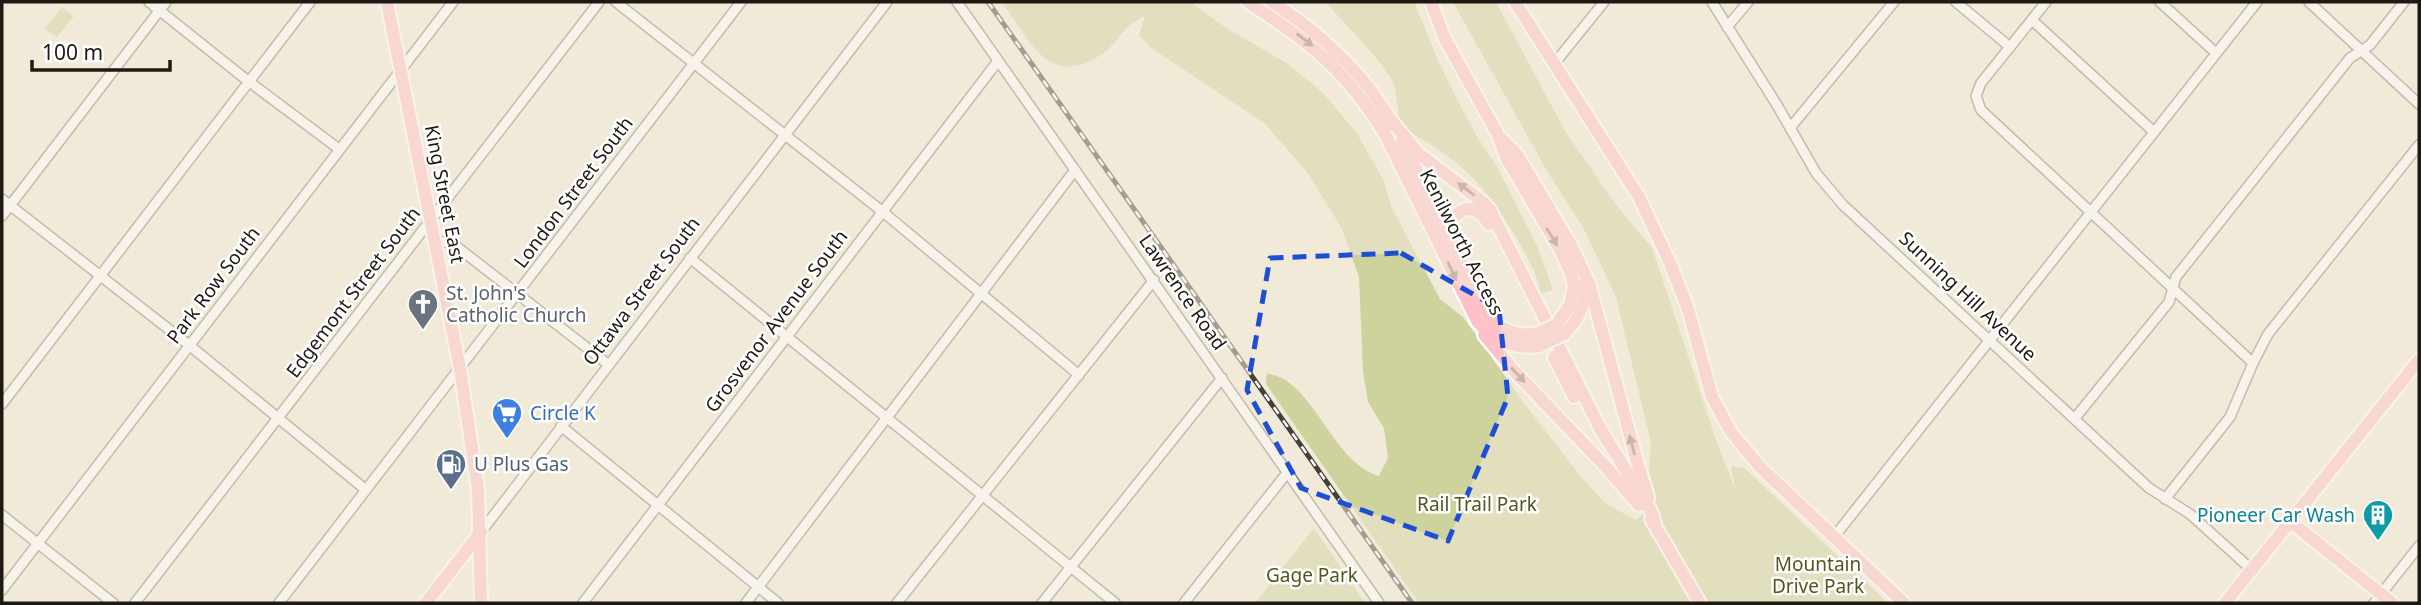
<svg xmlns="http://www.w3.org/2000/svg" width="2421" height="605" viewBox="0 0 2421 605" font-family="'Noto Sans',sans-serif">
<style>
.green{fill:#ced39d}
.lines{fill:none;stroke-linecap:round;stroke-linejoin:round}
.minor-casing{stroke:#8b8373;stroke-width:12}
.major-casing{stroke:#fff;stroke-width:16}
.minor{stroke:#fff;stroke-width:9}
.major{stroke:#fec1c7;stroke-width:12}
.rail-casing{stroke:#444038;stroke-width:5}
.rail{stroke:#fff;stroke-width:2.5;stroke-dasharray:8;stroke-linecap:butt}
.major-bridge-casing{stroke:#fff;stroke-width:16;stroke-linecap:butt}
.major-bridge{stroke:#fec1c7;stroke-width:12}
.oneway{fill:#997676}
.marked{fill:none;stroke:#1d4ed8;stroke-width:5;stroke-dasharray:14 9;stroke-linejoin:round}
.labels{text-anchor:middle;stroke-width:5;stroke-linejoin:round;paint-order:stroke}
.street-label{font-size:19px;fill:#1d1a14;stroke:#fff}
.worship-label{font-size:19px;fill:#5b616d;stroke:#fff;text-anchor:start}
.shop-label{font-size:19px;fill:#366cbe;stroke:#fff;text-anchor:start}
.service-label{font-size:19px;fill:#4e5e75;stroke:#fff;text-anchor:start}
.park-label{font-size:19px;fill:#52561d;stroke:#fff}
.culture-label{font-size:19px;fill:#0d838f;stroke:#fff;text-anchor:end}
</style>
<rect width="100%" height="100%" fill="#f2ead8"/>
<g class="green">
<path d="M1002 2H1190L1228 29 1288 64 1323 93 1356 132 1383 179 1392 208 1440 299 1463 317 1526 406 1582 478 1606 504 1636 520 1656 503 1649 470 1651 443 1616 297 1584 229 1547 171 1453 2H1496L1565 131 1613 201 1652 248 1718 446 1736 491 1731 466 1744 468 1888 603H1419L1266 384 1267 373C1273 375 1282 377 1287 381 1321 405 1338 464 1379 476L1388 458 1384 428 1368 402 1363 372 1359 277 1341 227 1307 172 1264 123 1151 48 1139 35 1145 16C1139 19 1132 22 1127 28 1120 35 1113 46 1105 52 1049 92 1030 41 1002 2Z"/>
<path d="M1325 2H1414L1437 58 1458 101 1476 135 1497 167 1537 246 1553 290 1541 293C1537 274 1527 256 1517 239 1484 183 1459 158 1402 128 1397 114 1398 100 1394 85 1390 69 1339 17 1325 2Z"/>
<path d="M62 7 74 16 57 37 45 28Z"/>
<path d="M1314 528 1365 603H1255Z"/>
</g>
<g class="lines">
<g class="minor-casing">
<g id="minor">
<path d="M149 2 248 81 339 149"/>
<path d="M616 2 883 212 1079 375"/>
<path d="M957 2 1379 603"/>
<path d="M1712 2 1777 105 1816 173 1843 205 2149 488 2190 514 2252 570"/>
<path d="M1956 2 2010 47"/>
<path d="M2046 2 1981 83 1976 96 1981 110 2253 363"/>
<path d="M2160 2 2216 53"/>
<path d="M2309 2 2419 104"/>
<path d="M2032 20 2154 132"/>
<path d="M1727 27 1748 2"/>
<path d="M1554 64 1604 2"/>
<path d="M1790 128 1894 2"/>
<path d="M2 199 189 345 366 490"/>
<path d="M2 216 166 2"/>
<path d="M435 241 452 243 609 365"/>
<path d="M690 258 1115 603"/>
<path d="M2 404 310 2"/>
<path d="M2075 418 2169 302 2176 277 2350 58 2370 45 2404 2"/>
<path d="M561 426 778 603"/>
<path d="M2165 499 2230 417 2253 363 2268 334 2419 145"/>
<path d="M2 515 113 603"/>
<path d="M481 532 887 2"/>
<path d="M1834 537 2257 2"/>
<path d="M2 590 453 2"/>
<path d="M135 603 599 2"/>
<path d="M279 603 741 2"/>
<path d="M583 603 998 61"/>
<path d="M746 603 1075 170"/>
<path d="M897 603 1154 280"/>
<path d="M1042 603 1222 378"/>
<path d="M1184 603 1287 473"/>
<path d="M2374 603 2419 546"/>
</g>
</g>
<g class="major-casing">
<g id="major">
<path d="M387 2 460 369 478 489 481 603"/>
<path d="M1248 2C1311 43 1345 69 1385 134L1477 321C1494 341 1513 349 1539 346"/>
<path d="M1272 2C1321 34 1365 73 1393 125"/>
<path d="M1431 2 1445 39 1497 133 1507 159 1561 251 1572 276 1574 286 1570 305 1556 325"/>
<path d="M1515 2 1639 197 1670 263 1688 309 1712 397 1731 432 1761 468 1904 603"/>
<path d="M1390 119 1419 154 1484 203 1490 210 1601 430 1651 511 1655 524"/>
<path d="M1502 139 1518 156 1572 247"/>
<path d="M1402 141 1485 311C1497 328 1513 337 1535 334"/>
<path d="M1450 237 1452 220C1465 202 1479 208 1489 224"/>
<path d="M1569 241 1589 283 1638 465 1648 497"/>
<path d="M1564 334C1578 321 1587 302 1585 283"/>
<path d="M1484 335 1516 373 1604 465 1639 505"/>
<path d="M1554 357 1574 397"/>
<path d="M1651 519 1700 603"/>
<path d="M2291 522 2392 603"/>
<path d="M426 603 481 532"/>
<path d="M2225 603 2419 360"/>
</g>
</g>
<use href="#minor" class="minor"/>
<use href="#major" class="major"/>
<g class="rail-casing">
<path id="rail" d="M988 2 1412 603"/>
</g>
<use href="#rail" class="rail"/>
<g class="major-bridge-casing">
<g id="major-bridge">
<path d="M1535 334 1556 325"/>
<path d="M1539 346 1564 334"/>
</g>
</g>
<use href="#major-bridge" class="major-bridge"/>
</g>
<defs><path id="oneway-solid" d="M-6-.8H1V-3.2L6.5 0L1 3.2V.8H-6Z" transform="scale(1.75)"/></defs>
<g class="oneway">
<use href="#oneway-solid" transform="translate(1305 40) rotate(38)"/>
<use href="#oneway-solid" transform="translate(1466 189) rotate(-143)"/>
<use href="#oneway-solid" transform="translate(1552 237) rotate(58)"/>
<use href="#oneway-solid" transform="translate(1452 271) rotate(65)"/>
<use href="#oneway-solid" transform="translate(1518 375) rotate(47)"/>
<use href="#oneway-solid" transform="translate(1632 445) rotate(-105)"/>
</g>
<path d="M0 0H2421V605H0ZM1401 253 1499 309 1508 397 1448 541 1301 488 1247 390 1270 258Z" fill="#f2ead8" fill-opacity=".55" fill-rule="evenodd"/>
<path class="marked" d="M1401 253 1499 309 1508 397 1448 541 1301 488 1247 390 1270 258Z"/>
<defs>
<g id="church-pin" transform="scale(1.575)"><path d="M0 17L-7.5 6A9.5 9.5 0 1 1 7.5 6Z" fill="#6b7280" stroke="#fff"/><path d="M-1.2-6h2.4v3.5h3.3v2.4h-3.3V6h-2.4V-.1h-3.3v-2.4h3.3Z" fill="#fff"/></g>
<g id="supermarket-pin" transform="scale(1.575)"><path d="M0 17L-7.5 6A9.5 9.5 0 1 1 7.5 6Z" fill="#3f7fe0" stroke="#fff"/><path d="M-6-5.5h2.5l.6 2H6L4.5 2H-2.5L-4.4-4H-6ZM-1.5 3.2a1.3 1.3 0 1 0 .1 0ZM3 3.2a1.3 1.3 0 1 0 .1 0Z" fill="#fff"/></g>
<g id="fuel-pin" transform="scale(1.575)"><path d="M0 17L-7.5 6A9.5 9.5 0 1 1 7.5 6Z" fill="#5c6f8a" stroke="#fff"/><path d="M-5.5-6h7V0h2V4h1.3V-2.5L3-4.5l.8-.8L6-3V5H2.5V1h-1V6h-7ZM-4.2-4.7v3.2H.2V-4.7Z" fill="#fff"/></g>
<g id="building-pin" transform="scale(1.575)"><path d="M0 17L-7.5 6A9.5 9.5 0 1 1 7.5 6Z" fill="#0f9aa8" stroke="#fff"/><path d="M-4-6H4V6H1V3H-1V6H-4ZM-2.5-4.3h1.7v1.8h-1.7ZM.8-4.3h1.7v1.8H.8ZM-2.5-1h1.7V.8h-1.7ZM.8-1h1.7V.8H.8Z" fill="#fff"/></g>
</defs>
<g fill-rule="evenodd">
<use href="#church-pin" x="423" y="304"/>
<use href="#supermarket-pin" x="507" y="413"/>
<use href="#fuel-pin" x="451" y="464"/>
<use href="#building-pin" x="2378" y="515"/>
</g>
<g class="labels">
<g class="street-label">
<text transform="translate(573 192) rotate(-53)" y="7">London Street South</text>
<text transform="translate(445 194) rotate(79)" y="7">King Street East</text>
<text transform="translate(1462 242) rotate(63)" y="7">Kenilworth Access</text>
<text transform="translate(213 285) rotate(-53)" y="7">Park Row South</text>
<text transform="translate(641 291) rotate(-53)" y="7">Ottawa Street South</text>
<text transform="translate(353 292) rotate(-53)" y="7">Edgemont Street South</text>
<text transform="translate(1183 292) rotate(55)" y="7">Lawrence Road</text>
<text transform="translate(1968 296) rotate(43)" y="7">Sunning Hill Avenue</text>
<text transform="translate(776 321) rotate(-53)" y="7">Grosvenor Avenue South</text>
</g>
<g class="worship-label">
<text x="446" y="300">St. John's<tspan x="446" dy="22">Catholic Church</tspan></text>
</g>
<g class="shop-label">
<text x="530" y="420">Circle K</text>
</g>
<g class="service-label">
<text x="474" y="471">U Plus Gas</text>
</g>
<g class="park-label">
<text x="1477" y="511">Rail Trail Park</text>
<text x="1818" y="571">Mountain<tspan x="1818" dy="22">Drive Park</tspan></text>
<text x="1312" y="582">Gage Park</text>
</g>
<g class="culture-label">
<text x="2355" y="522">Pioneer Car Wash</text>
</g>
</g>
<rect width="2421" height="605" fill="none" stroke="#1d1a14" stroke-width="7"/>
<path d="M32 60v10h138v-10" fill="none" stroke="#1d1a14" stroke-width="3.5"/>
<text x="42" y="60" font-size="21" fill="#1d1a14" stroke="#ffffff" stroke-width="5" paint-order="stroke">100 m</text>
</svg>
